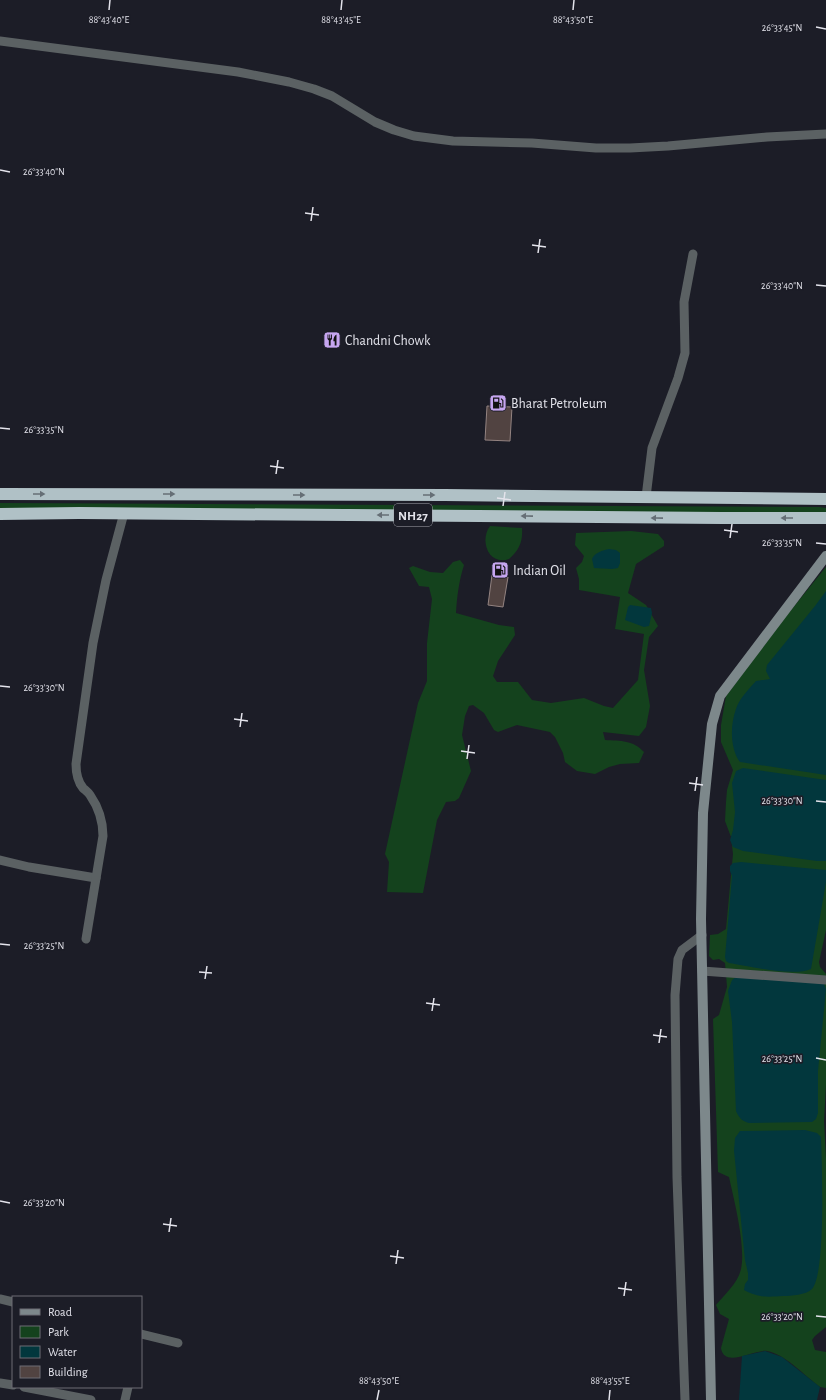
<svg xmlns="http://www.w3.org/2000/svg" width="826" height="1400" viewBox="0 0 826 1400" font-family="'Alegreya Sans',sans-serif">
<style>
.green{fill:#14421d}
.water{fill:#02373d}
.building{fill:#514341;stroke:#938381}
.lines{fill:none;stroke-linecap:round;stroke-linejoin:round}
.street{stroke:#5b6163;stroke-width:9}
.secondary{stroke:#7d888b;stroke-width:10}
.highway{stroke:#b0c1c6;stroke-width:12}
.oneway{fill:#666f76}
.ticks{fill:none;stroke:#e3e3eb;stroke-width:1.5}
.labels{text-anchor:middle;stroke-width:3.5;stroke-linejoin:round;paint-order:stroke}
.shield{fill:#1c1d27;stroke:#a7a8b0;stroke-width:1}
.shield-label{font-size:13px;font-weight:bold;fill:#e3e3eb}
.poi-label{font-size:14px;fill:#e3e3eb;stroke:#1c1d27;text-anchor:start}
.ticks-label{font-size:10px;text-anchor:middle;fill:#e3e3eb;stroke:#1c1d27;stroke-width:3.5;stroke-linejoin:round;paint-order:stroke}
</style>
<rect width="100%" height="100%" fill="#1c1d27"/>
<g class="green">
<path d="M0 503 819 507 826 508V515L0 511Z"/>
<path d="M490 526 522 528C523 542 519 550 509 559 489 566 479 541 490 526Z"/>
<path d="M631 531 658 534 664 541V546L636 564 628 593 646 605 658 626 649 637 644 670 650 706 646 727 639 736 603 732 605 740C621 741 633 740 644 752L639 763 620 764 609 767 595 774 577 771 565 762 563 753 555 737 550 732 517 725 498 732 494 730 484 713 473 705 469 706 465 716 462 735 471 771 459 798 455 801 446 802 437 820 423 893 387 892 389 862 385 854 418 703 427 681V643L432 599 429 587 419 586 409 568 413 566 430 572 443 573 453 562 460 560 464 565C459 581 457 596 456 613L499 625 514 627 515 635 498 661 493 676 497 682H518L532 700 551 703 584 698 604 706 613 708 638 680 644 634 615 629 620 597 579 590V579L576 568 582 562 584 556 575 545 576 533Z"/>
<path d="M826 567V930L819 962 820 967 826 974V1085L824 1121 826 1158V1327L815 1336 812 1340 815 1350 826 1352V1388L820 1387C805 1376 785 1354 767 1351 754 1349 724 1369 721 1348L729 1319 720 1314 716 1305C725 1294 738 1283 741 1269 746 1246 734 1200 729 1177L718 1172 713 1019 719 1015 727 987 725 963 719 959 713 960 709 956 710 935 718 934 726 929 733 854 731 837 725 821 726 802 727 790 733 770 721 742V725L726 696 787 615Z"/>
</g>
<g class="water">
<path d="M609 549 616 550 620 553V563L618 568 612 569 594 568 592 559C594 553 603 550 609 549Z"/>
<path d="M826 591V775L740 762C730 749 730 725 736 709 739 699 749 689 756 681L770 679 766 671 767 665 815 606Z"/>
<path d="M630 605 651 608 652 613 649 626 644 627 625 620 628 607Z"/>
<path d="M743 768 826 780V861H817L743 851 733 847 730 840 733 830 735 812 732 783 736 771Z"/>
<path d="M741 862 826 870V882L811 969C794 977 748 966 729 963L726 961 725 957 732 876 730 871V866L733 863Z"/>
<path d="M736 977 820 981 824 984 826 989 818 1071V1113L816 1119 812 1122 749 1123C742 1121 739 1118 736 1111L732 1022 728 991 732 980Z"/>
<path d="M805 1130 817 1133 821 1137C822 1163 826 1274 812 1289 806 1295 791 1296 783 1296 767 1297 759 1298 744 1290L745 1284 748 1280V1273L745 1260 734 1151 735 1138 740 1131Z"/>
<path d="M765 1351 782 1357 820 1387 817 1400H739L742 1356Z"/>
</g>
<g class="building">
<path d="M487 406 512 407 510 441 485 440Z"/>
<path d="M492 575 508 577 503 607 488 605Z"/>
</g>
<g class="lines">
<g class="street">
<path d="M0 41 238 72 289 82 314 89 332 96 375 122 394 130 414 136 453 141 532 143 596 148H630L668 146 767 137 826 134"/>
<path d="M646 497 652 448 678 378 685 353 684 302 693 254"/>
<path d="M0 860 29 867 96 878"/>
<path d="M86 939 103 836C103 820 99 808 90 795 88 792 85 790 83 788 78 782 76 772 76 764L93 643 106 580 124 513"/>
<path d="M702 971 826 980"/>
<path d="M0 1299 13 1302"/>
<path d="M141 1334 178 1343"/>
<path d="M0 1383 13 1385"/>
<path d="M24 1387 91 1400"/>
<path d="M125 1400 128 1387"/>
<path d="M685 1400 677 1177 675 995 678 959 682 950 702 935"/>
</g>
<path class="secondary" d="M711 1400 701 919 703 813 712 724 720 696 826 556"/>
<g class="highway">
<path d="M0 494 445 495 826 499"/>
<path d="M0 514 79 513 721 518H826"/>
</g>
</g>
<defs><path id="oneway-solid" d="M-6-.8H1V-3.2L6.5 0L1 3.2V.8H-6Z"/></defs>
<g class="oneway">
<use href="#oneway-solid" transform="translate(39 494)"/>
<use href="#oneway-solid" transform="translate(169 494)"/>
<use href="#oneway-solid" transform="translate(299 495)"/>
<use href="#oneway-solid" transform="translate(429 495)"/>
<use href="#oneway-solid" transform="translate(383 515) rotate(-180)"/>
<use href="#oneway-solid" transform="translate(527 516) rotate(-179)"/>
<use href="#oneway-solid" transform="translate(657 518) rotate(-179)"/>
<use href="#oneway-solid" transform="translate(787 518) rotate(180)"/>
</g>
<path class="ticks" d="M109 10 110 0M341 10 342 0M573 10 574 0M816 27 826 29M0 170 10 172M305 213 319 215M311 221 313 207M532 245 546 247M538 253 540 239M816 285 826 286M0 428 10 429M270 466 284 468M276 474 278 460M497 498 511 500M503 506 505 492M724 530 738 532M730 538 732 524M816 543 826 544M0 686 10 687M234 719 248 721M240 727 242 713M461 751 475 753M467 759 469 745M689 783 703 785M695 791 697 777M816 801 826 802M0 944 10 945M199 972 212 973M205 979 207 966M426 1003 440 1005M432 1011 434 998M653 1035 667 1037M659 1043 661 1029M816 1058 826 1060M0 1201 10 1203M163 1224 177 1226M169 1232 171 1218M390 1256 404 1258M396 1264 398 1250M618 1288 632 1290M624 1296 626 1282M816 1316 826 1317M377 1400 379 1390M609 1400 610 1390"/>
<defs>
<g id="restaurant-square" transform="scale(0.9)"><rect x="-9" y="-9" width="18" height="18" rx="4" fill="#c6a6f0" stroke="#1c1d27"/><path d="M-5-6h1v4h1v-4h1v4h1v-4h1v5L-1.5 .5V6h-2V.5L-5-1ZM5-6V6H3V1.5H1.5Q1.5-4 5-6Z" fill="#111"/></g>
<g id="fuel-square" transform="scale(0.9)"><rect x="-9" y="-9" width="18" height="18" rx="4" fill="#c6a6f0" stroke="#1c1d27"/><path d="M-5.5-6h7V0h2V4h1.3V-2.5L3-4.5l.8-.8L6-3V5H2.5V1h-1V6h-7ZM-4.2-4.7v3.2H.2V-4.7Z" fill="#111"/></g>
</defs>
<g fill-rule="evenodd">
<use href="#restaurant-square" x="332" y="340"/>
<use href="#fuel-square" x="498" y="403"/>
<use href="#fuel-square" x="500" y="570"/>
</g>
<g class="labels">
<rect class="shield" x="394" y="504" width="38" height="22" rx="3"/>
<g class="shield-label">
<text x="413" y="520">NH27</text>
</g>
<g class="poi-label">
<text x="345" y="345">Chandni Chowk</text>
<text x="511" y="408">Bharat Petroleum</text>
<text x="513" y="575">Indian Oil</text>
</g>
</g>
<g class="ticks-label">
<text x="109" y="23">88°43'40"E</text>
<text x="341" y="23">88°43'45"E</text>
<text x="573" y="23">88°43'50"E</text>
<text x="782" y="31">26°33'45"N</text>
<text x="44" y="175">26°33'40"N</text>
<text x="782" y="289">26°33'40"N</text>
<text x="44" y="433">26°33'35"N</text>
<text x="782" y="546">26°33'35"N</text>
<text x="44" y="691">26°33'30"N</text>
<text x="782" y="804">26°33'30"N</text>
<text x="44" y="949">26°33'25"N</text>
<text x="782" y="1062">26°33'25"N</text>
<text x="44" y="1206">26°33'20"N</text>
<text x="782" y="1320">26°33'20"N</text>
<text x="379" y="1384">88°43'50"E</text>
<text x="610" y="1384">88°43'55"E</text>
</g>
<rect x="12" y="1296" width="130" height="92" fill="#1c1d27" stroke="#6c6c75"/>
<rect x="20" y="1309" width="20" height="6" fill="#7d888b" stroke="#6c6c75"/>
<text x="48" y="1316" font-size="12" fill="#e3e3eb">Road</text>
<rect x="20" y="1326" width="20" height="12" fill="#14421d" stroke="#6c6c75"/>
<text x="48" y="1336" font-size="12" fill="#e3e3eb">Park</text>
<rect x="20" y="1346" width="20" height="12" fill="#02373d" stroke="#6c6c75"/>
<text x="48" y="1356" font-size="12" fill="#e3e3eb">Water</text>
<rect x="20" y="1366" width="20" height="12" fill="#514341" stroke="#6c6c75"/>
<text x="48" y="1376" font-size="12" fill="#e3e3eb">Building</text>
</svg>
